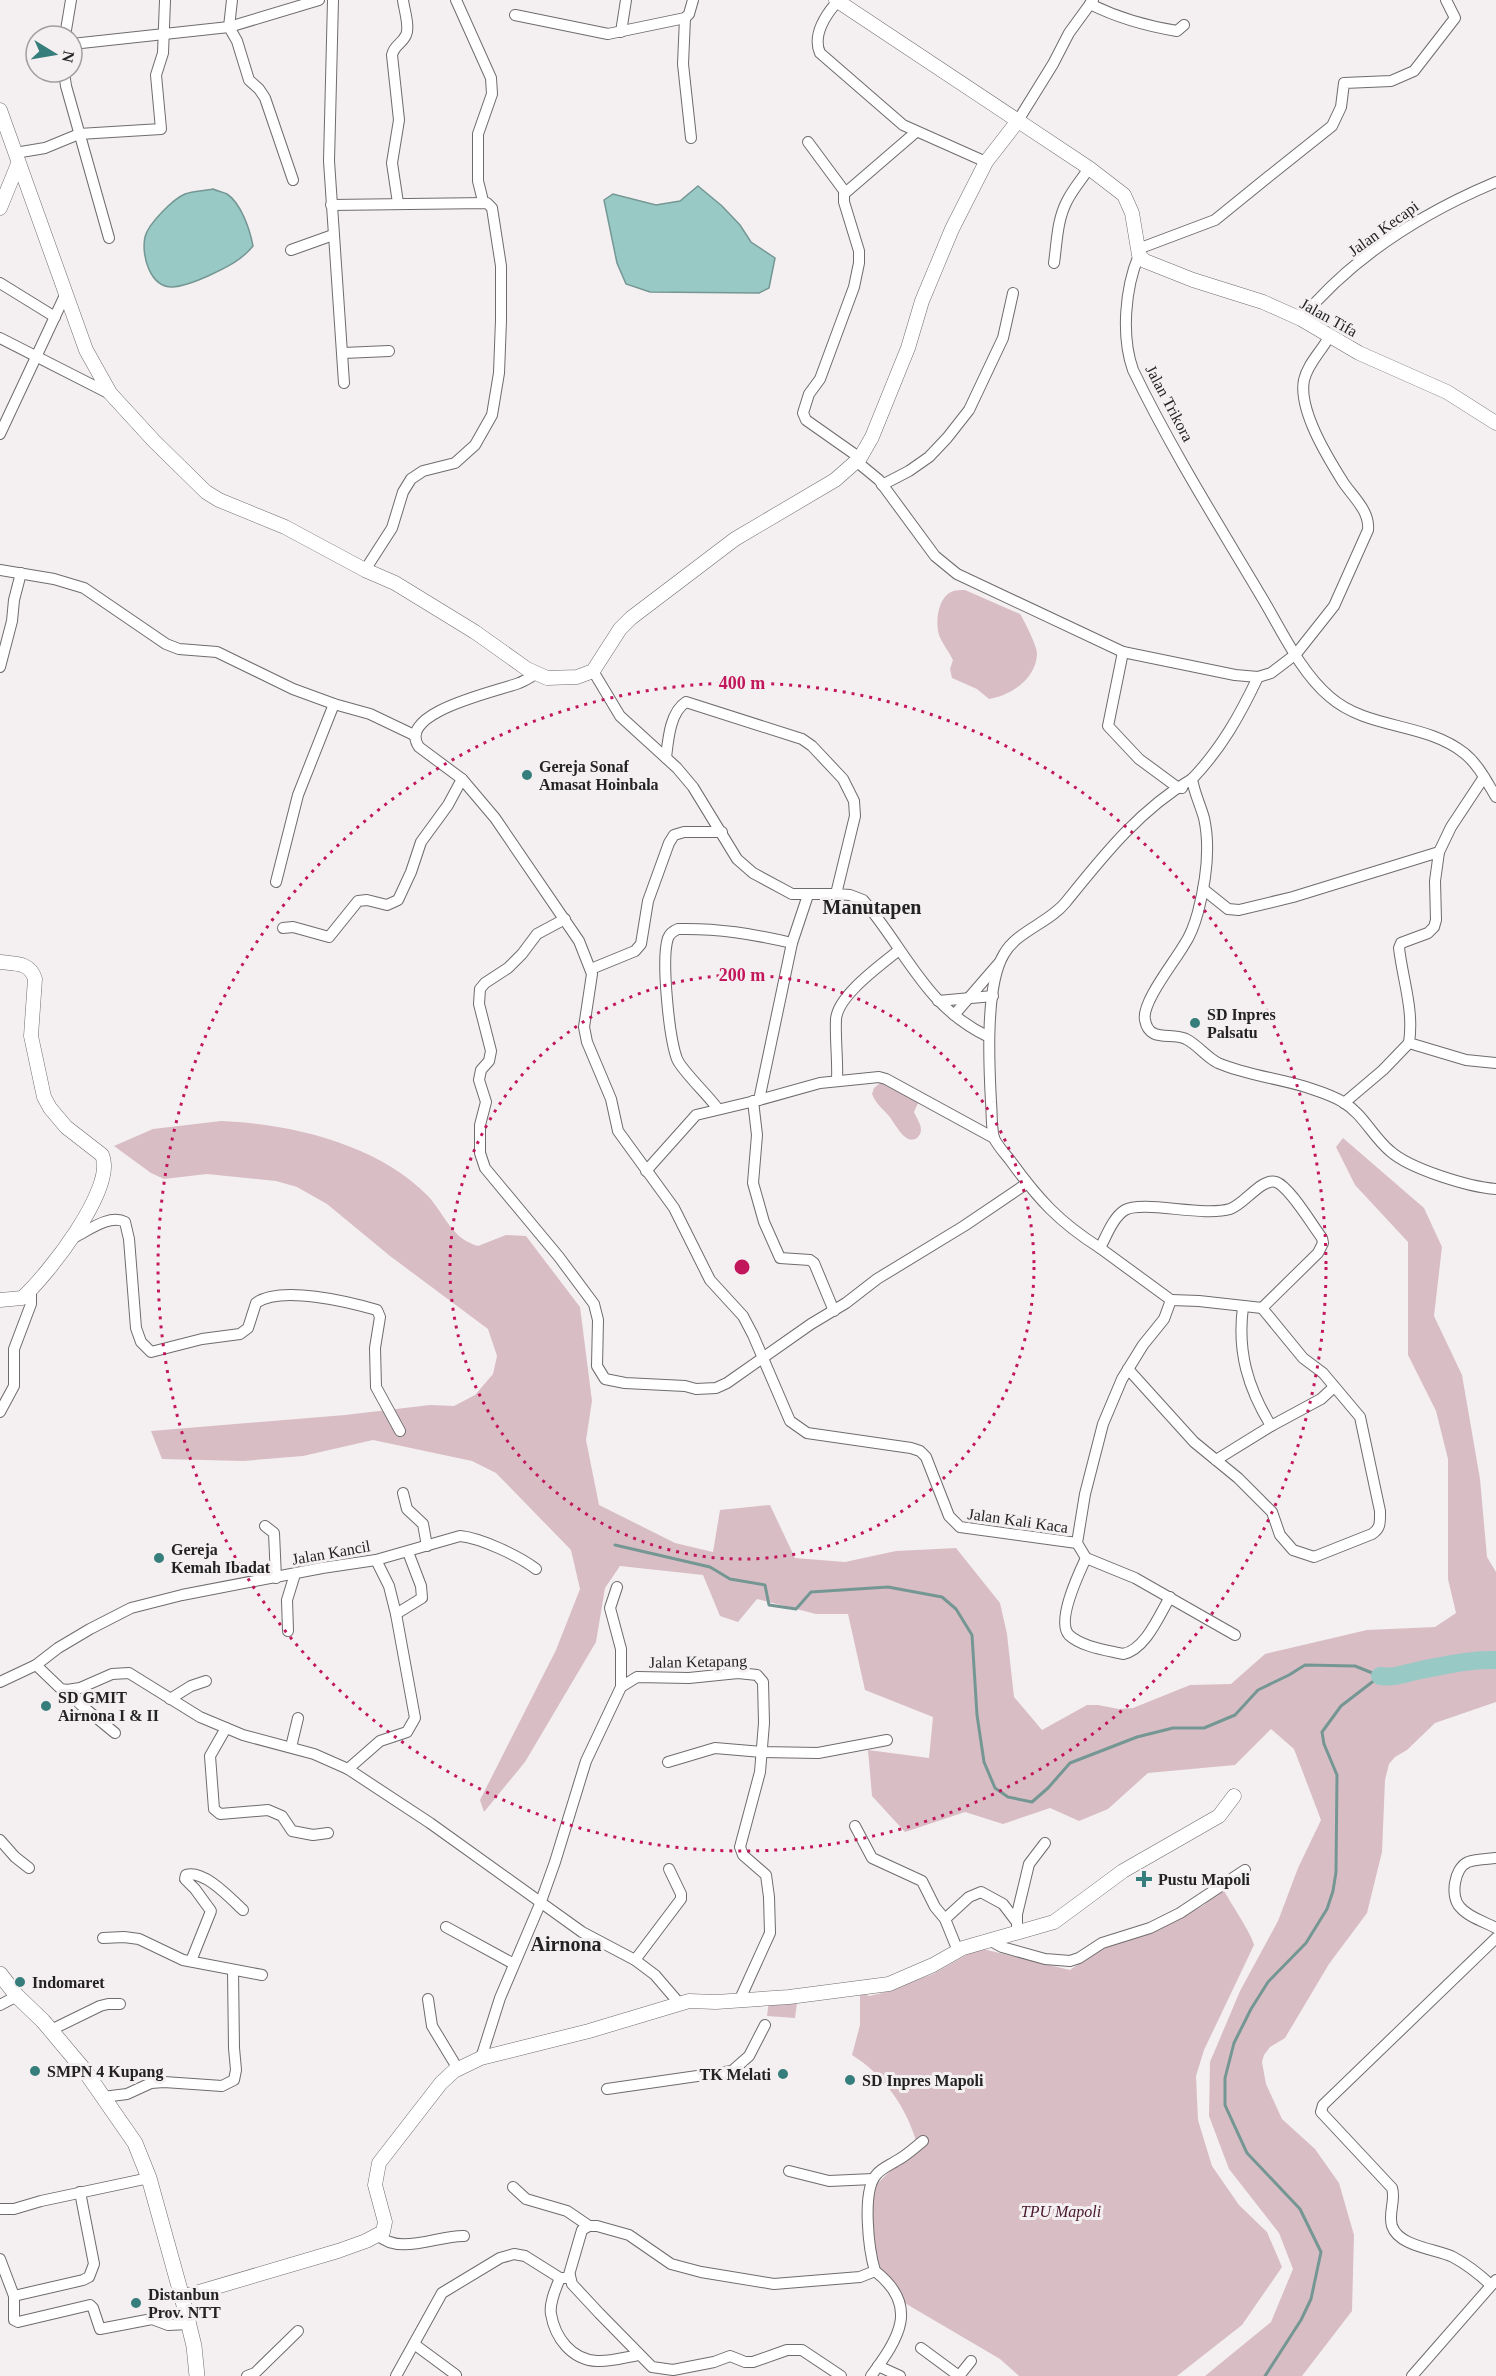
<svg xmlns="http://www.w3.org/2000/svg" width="1496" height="2376" viewBox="0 0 1496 2376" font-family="Georgia,serif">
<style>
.green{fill:#d9bdc5}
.water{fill:#98c9c5;stroke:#759794;stroke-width:1.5}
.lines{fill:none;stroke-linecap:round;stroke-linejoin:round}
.stream{stroke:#759794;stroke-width:3}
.river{stroke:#98c9c5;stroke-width:18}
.minor-casing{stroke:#6f6c6d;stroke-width:12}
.tertiary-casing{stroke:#6f6c6d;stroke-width:15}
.secondary-casing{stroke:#6f6c6d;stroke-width:16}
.minor{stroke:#fff;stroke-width:10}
.tertiary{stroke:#fff;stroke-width:14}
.secondary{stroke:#fff;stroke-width:15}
.ring{fill:none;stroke:#c2185b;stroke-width:3;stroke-dasharray:3 6}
.poi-dot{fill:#367e7b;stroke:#f4f0f1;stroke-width:2}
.labels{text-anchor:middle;stroke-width:6;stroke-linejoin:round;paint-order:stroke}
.street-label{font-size:16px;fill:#242323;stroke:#f4f0f1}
.poi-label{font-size:16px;font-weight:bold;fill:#242323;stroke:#f4f0f1;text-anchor:start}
.park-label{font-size:16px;font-style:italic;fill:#48152b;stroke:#f4f0f1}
.quarter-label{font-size:20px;font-weight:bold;fill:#242323;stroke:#f4f0f1}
.centre{fill:#c2185b;stroke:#f4f0f1;stroke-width:3}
.ring-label{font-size:18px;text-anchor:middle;font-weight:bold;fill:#c2185b;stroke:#f4f0f1;stroke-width:6;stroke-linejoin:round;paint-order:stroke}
</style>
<rect width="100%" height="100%" fill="#f4f0f1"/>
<g class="green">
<path d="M965 590 1020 614C1024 620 1037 646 1037 653 1037 678 1011 696 989 699L977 689 952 678 950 669 953 660C949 652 942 643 939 635 935 622 938 598 951 592 955 590 961 590 965 590Z"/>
<path d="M880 1083H886L919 1101 914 1112C916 1117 921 1124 921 1130 921 1133 919 1136 917 1138 905 1146 895 1123 889 1116 882 1108 876 1104 872 1094L874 1088Z"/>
<path d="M221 1121C291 1124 377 1144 428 1196 445 1215 452 1239 478 1246L506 1235 526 1236 580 1307 592 1401 586 1440 599 1505 675 1543 713 1552 720 1510 770 1505 795 1558 845 1562 896 1551 956 1548 1000 1603 1007 1634 1014 1697 1042 1730 1087 1705H1098L1119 1709 1133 1708 1190 1685 1231 1684 1265 1654 1367 1630 1435 1627 1456 1613 1448 1579V1459L1436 1411 1408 1355V1242L1355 1185 1336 1147 1343 1138 1424 1208 1442 1247 1434 1316 1462 1375 1480 1479 1487 1557 1496 1572V1702L1435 1723 1407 1750 1395 1757 1389 1764 1385 1780 1382 1852 1367 1913 1329 1964 1285 2038 1270 2047 1264 2055 1262 2062 1266 2084 1282 2119 1315 2149 1339 2183 1354 2235 1352 2311 1302 2376H1205L1271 2322 1293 2269 1279 2233 1229 2169 1209 2116 1210 2062 1240 1991 1278 1921 1298 1868 1321 1820 1294 1749 1271 1729 1235 1765 1148 1773 1108 1809 1079 1821 1050 1808 1003 1824 965 1812 905 1832 872 1796 868 1750 929 1758 933 1717 865 1690 848 1614H816L757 1599 738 1622 720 1616 703 1575 620 1566 605 1588 596 1642 525 1762 484 1812 480 1800 556 1650 580 1589 571 1550 496 1473 472 1461 373 1440 303 1456 243 1461 162 1459 151 1431 345 1415 430 1405 454 1406 475 1395 493 1374 497 1356 488 1329 390 1256 327 1204 297 1187 276 1181 207 1174 164 1179 151 1173 114 1146 153 1129Z"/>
<path d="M1222 1887C1229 1901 1252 1934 1254 1945L1204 2050 1196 2076 1198 2120 1212 2166 1239 2205 1267 2232 1282 2267 1242 2325 1177 2376H1019L1000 2359 903 2302 873 2271 870 2191 917 2144C907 2108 884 2075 852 2055L860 2025V1992L869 1996 882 1993 933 1974 970 1953 983 1949 1070 1970 1097 1951 1153 1930 1186 1915 1204 1905Z"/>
<path d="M769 2000 797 2003 795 2018 767 2016Z"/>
</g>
<g class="water">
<path d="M698 186 722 206 740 225 751 242 775 258 769 288 759 293 650 292 626 284 617 263 604 200 613 194 656 205 680 201Z"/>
<path d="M213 189C217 191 223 192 227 194 241 203 250 230 253 246 241 261 225 268 208 276 197 281 185 286 173 287 150 288 141 255 145 237 148 224 173 199 185 194 193 191 204 191 213 189Z"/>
</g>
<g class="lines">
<g class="stream">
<path d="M615 1545 710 1567 730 1579 765 1585 769 1605 796 1609 811 1592 888 1587 942 1597 956 1609 972 1635 977 1715 984 1762 995 1788 1008 1797 1032 1802 1048 1788 1070 1763 1137 1737 1173 1728H1204L1235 1715 1258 1690 1289 1675 1305 1665 1355 1666 1380 1676"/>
<path d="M1265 2376 1301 2320 1311 2299 1321 2252 1300 2209 1247 2153 1225 2105V2078L1234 2043 1251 2009 1268 1982 1306 1943 1327 1909 1333 1891 1336 1872 1337 1775 1324 1744 1322 1732 1341 1706 1380 1676"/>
</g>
<path class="river" d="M1380 1676C1396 1678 1406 1673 1421 1670 1446 1665 1471 1659 1496 1660"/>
<g class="minor-casing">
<g id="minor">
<path d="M232 0 229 27 237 41 249 80 259 89 265 98 293 180"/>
<path d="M333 0 329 161 344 383"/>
<path d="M456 0 491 78 492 94 478 134V181L483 201"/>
<path d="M838 1C826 14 812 35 820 53L903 125 986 162"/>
<path d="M1090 4C1118 18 1146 26 1177 31L1184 25"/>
<path d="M515 15 608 34 685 18 689 14 693 0"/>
<path d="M685 18 683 64 691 138"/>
<path d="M621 32 626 0"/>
<path d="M65 36 71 0"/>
<path d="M72 44 229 27 319 0"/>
<path d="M64 72 66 86 109 238"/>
<path d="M1017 122 1053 64 1069 33 1093 0"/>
<path d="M808 142 845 192"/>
<path d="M15 153 45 148 79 134 161 129 156 75 163 53 165 0"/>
<path d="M398 203 392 163 399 120 392 55C394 45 402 44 406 35 410 27 404 9 403 0"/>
<path d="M331 205 487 203 492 208 501 266V320L499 373 492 415 475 445 455 463 423 471 411 479 403 492 392 528 365 570"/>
<path d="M1138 249 1215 220 1268 177 1332 126 1341 107 1344 83 1391 81 1414 71 1455 18 1446 0"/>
<path d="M291 250 333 235"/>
<path d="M1139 255C1125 288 1121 336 1133 370 1170 447 1217 522 1261 596 1281 629 1300 672 1330 697 1368 730 1425 722 1464 753 1478 764 1487 782 1496 797"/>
<path d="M1054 263C1057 242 1057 220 1067 201 1073 189 1082 179 1089 168"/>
<path d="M0 283 55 317"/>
<path d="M1301 319C1353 256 1422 213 1496 182"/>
<path d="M0 338 112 395"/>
<path d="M343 353 389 351"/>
<path d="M0 434 66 293"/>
<path d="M860 458 806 420 803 413 809 394 820 379 854 287 859 263V251L844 202V194L916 132"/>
<path d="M856 461 879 480 935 556 957 574 1123 652 1235 675 1258 677 1271 673 1296 654 1334 606 1368 530C1370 511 1353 497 1343 482 1328 458 1298 410 1304 380 1308 363 1321 352 1329 337"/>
<path d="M882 485 909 471 929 457 947 438 969 410 1003 338 1013 293"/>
<path d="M0 570 54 579 84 588 166 644 179 649 217 652 293 689 334 704 370 714 414 735"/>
<path d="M1123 652 1108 726 1139 759 1177 787 1182 788"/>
<path d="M0 667 12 621 14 600 21 573"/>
<path d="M593 671 620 716 677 768 693 787 737 859 753 873 792 894H836"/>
<path d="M536 674C530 677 525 681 519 683 499 691 395 712 419 747L462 779 495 818 579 941 592 974 584 1027 587 1042 611 1099 618 1131 674 1208 710 1280 743 1316 753 1335 790 1421 807 1433 911 1448 920 1451 926 1457 949 1516 960 1527 1077 1543"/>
<path d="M1258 677C1240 715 1221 749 1192 779 1194 792 1200 804 1204 818 1211 849 1206 881 1198 912 1195 923 1191 935 1184 945 1175 961 1141 1003 1145 1020 1149 1043 1171 1032 1186 1039 1198 1045 1206 1057 1218 1063 1246 1075 1277 1078 1306 1087 1318 1091 1332 1095 1343 1102 1363 1114 1373 1137 1390 1151 1410 1169 1469 1187 1496 1189"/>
<path d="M666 758C668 740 670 712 686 702L802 739 812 746 843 779 854 801 855 816 836 894 850 895 863 900C906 950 925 1007 989 1037"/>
<path d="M1192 779C1140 809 1103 856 1066 902 1049 923 1017 931 1004 954 985 985 989 1065 991 1102 992 1112 991 1127 994 1138 997 1145 1005 1154 1010 1160 1038 1199 1059 1222 1100 1248 1106 1237 1113 1217 1125 1210 1143 1200 1203 1217 1230 1209 1245 1204 1261 1178 1276 1182 1290 1187 1312 1225 1322 1238L1323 1243 1318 1253 1262 1308"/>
<path d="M276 882 298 795 334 704"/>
<path d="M1203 889 1228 909 1239 910 1293 897 1439 852"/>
<path d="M808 895 792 943 759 1100 820 1083 879 1077 886 1079 994 1138"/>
<path d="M565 919 537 934 522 954 508 968 485 983 480 989 479 1004 491 1051 489 1061 481 1070 479 1080 486 1102 480 1125V1153L485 1168 559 1257 594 1304 598 1320 597 1366 605 1379 625 1383 685 1386 696 1389 716 1388 727 1383 811 1324 846 1303 877 1279 964 1226 1026 1184"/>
<path d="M283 928 293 927 329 937 358 901 367 900 387 905 398 900 411 872 421 842 448 805 462 779"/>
<path d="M591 969 635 951 641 944 648 901 669 843 674 835 684 832H722"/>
<path d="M938 1001 993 996"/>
<path d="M954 1015 999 963"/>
<path d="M1409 1043C1414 1010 1403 981 1399 948L1401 943 1428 933 1434 927 1436 920 1435 881 1439 852 1451 827 1484 777"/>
<path d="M837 1081C838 1060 835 1039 836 1019 838 995 881 965 899 950"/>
<path d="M753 1101 757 1135 753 1183 764 1222 780 1258 810 1260 814 1263 834 1311"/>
<path d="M1344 1103 1383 1070 1409 1043 1466 1060 1496 1063"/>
<path d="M718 1109C709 1096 682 1071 677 1059 669 1037 661 959 668 938 670 933 673 931 678 929 718 928 753 934 792 943"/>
<path d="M646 1171 696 1115 759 1100"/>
<path d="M75 1237C89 1230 110 1214 125 1222L129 1239 136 1328 141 1342 151 1352 202 1339 240 1334 248 1328 256 1303C281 1285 349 1302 377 1310L380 1317 375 1348 376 1387 400 1431"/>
<path d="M1100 1248 1171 1300 1164 1319 1143 1345 1122 1379 1103 1424 1085 1494 1077 1543 1086 1558 1135 1578 1235 1635"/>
<path d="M1171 1300 1199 1301 1262 1308"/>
<path d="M1243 1307C1237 1352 1248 1388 1271 1426"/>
<path d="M1128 1369 1194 1442 1238 1478 1272 1512 1280 1535 1293 1550 1314 1557 1372 1534C1381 1528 1380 1522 1380 1511L1360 1417 1323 1373 1303 1358 1262 1308"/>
<path d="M0 1412 14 1386V1349L31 1304V1290"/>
<path d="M1216 1460 1271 1426 1321 1399 1334 1387"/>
<path d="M403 1493 407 1509 423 1524 427 1546"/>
<path d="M265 1526 274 1533 276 1578"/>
<path d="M1086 1558C1079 1573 1056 1621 1069 1635 1082 1647 1106 1650 1123 1654 1145 1650 1159 1616 1170 1597"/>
<path d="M617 1587 610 1608 621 1649V1687"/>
<path d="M396 1614 422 1598 421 1586 408 1552"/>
<path d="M288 1631 287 1600 295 1574"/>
<path d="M36 1665 61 1689 67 1690 80 1688 112 1674 129 1673 200 1717 243 1735 314 1754 348 1769 430 1823 582 1932 635 1960 655 1975 679 2003"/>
<path d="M0 1682 36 1665 58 1648 90 1629 131 1608 182 1595 322 1568 376 1560 460 1536C481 1538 519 1556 536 1569"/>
<path d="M67 1690 81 1705 115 1733"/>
<path d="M170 1699 191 1686 206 1681"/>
<path d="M226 1728 210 1756 214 1809 220 1814 268 1810 282 1816 292 1831 313 1835 328 1833"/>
<path d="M291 1747 298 1718"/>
<path d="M668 1762 715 1748 762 1752 818 1753 887 1740"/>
<path d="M348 1769 380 1741 407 1732 415 1718 396 1614 389 1586 376 1560"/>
<path d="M855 1826 872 1858 922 1881 935 1907 945 1919 958 1951"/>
<path d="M0 1840 15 1857 29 1868"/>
<path d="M1496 1858C1488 1859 1476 1859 1468 1862 1454 1868 1450 1897 1460 1907 1468 1917 1485 1922 1496 1928"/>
<path d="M945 1919 969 1897 981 1892 1003 1904 1016 1921"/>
<path d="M446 1927 514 1964"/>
<path d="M1017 1931V1914L1029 1864 1045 1843"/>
<path d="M103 1938 124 1937 139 1939 183 1960 262 1975"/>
<path d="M991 1941 1002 1947 1045 1959 1070 1961 1079 1958 1102 1943 1150 1928 1180 1913 1245 1870"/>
<path d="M635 1960 681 1899V1894L669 1869"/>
<path d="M191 1961 211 1911 195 1889 185 1879 186 1875C204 1869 231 1899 243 1910"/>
<path d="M428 1999 432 2026 458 2069"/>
<path d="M0 2005 17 1996"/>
<path d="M51 2030 100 2006 108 2004H120"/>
<path d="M481 2058 500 1998 540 1904 555 1862 586 1761 621 1687 637 1677 689 1678 738 1673 757 1675 763 1682 764 1723 760 1772 740 1847 743 1855 766 1875 769 1897 770 1933 740 1999"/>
<path d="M607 2089 732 2071 749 2056 765 2025"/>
<path d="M103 2097 127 2094 151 2083 164 2082 222 2086 234 2080 236 2070 234 2048 233 1970"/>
<path d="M789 2171 829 2181 873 2179"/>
<path d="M513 2187 526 2199 567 2211 589 2226"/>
<path d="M0 2209H14L41 2201 149 2178"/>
<path d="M378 2235C399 2256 439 2235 464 2236"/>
<path d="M0 2259 14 2296V2320L18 2322 90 2305 93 2308 100 2329 152 2319 168 2325 188 2324"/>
<path d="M570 2276 572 2284 599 2313 652 2367 673 2370 714 2362 730 2356 745 2362H753L787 2350H802L841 2376"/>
<path d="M560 2278C556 2288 549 2303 551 2314 555 2338 572 2360 597 2361 610 2362 626 2357 639 2355"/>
<path d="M1491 2285C1479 2274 1468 2265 1453 2257 1437 2249 1399 2247 1392 2226 1388 2213 1396 2200 1392 2188L1321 2112 1323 2105 1496 1938"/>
<path d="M14 2296 83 2280 89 2277 94 2264 80 2192"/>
<path d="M414 2344 456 2375"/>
<path d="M921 2348 959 2376"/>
<path d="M878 2366 900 2376"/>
<path d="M247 2376 255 2373 298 2331"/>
<path d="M396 2376 442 2293 500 2258 514 2254 525 2256 560 2278H568L582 2230 589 2226H597L629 2235 671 2264 701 2272 774 2284 860 2277 875 2271C869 2251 861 2190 877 2174 882 2168 890 2165 896 2161 906 2156 914 2148 923 2141"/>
<path d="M871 2376C899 2338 920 2306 875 2271"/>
<path d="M959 2376 971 2361"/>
<path d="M1412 2376 1496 2280"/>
</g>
</g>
<g class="tertiary-casing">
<g id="tertiary">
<path d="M836 0 1089 168 1124 195 1132 213 1139 255 1145 261 1193 280 1263 302 1301 319 1359 353 1447 392 1496 423"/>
<path d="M0 110 86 350 110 393 154 441 206 492 219 500 285 527 365 570 395 583 475 632 527 669 547 678 577 677 593 671 620 629 631 618 735 539 835 480 860 458 872 437 908 348 922 301 952 229 986 162 1017 122"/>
<path d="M0 208 18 164"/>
<path d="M0 962C15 964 30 962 35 979L31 1036 44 1097 50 1108 66 1127 102 1155C117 1187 47 1276 22 1298L0 1300"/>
<path d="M182 2297 338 2251 366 2241 383 2232 385 2222 375 2185 379 2163 441 2083 454 2071 481 2058 589 2031 689 2001 716 2002 789 1997 889 1984 933 1965 963 1948 1054 1922 1123 1871 1219 1816 1234 1796"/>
</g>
</g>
<g class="secondary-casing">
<path id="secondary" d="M0 1974 17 1996 43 2021 85 2071 135 2143 149 2178 182 2297 194 2346 197 2376"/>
</g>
<use href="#minor" class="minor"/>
<use href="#tertiary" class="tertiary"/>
<use href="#secondary" class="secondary"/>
</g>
<g class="ring">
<circle cx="742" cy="1267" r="292"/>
<circle cx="742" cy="1267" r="584"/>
</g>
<g class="poi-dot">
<circle cx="527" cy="775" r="6"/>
<circle cx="1195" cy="1023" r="6"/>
<circle cx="159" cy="1558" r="6"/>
<circle cx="46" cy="1706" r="6"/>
<path d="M1141 1870h6v6h6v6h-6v6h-6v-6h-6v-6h6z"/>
<circle cx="20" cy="1982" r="6"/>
<circle cx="35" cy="2071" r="6"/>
<circle cx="783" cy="2074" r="6"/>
<circle cx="850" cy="2080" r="6"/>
<circle cx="136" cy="2303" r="6"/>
</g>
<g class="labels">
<g class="street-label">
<text transform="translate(1383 228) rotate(-36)" y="6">Jalan Kecapi</text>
<text transform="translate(1329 317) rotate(29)" y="6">Jalan Tifa</text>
<text transform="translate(1170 403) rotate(62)" y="6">Jalan Trikora</text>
<text transform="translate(1018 1520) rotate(8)" y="6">Jalan Kali Kaca</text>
<text transform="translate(331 1552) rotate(-10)" y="6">Jalan Kancil</text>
<text transform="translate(698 1661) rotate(-1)" y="6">Jalan Ketapang</text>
</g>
<g class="poi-label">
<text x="539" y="772">Gereja Sonaf<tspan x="539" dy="18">Amasat Hoinbala</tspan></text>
<text x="1207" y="1020">SD Inpres<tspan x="1207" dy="18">Palsatu</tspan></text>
<text x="171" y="1555">Gereja<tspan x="171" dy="18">Kemah Ibadat</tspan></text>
<text x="58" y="1703">SD GMIT<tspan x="58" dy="18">Airnona I &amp; II</tspan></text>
<text x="1158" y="1885">Pustu Mapoli</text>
<text x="32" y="1988">Indomaret</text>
<text x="47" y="2077">SMPN 4 Kupang</text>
<text x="771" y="2080" text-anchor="end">TK Melati</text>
<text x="862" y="2086">SD Inpres Mapoli</text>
<text x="148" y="2300">Distanbun<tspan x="148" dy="18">Prov. NTT</tspan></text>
</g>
<g class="park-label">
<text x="1061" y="2217">TPU Mapoli</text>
</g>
<g class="quarter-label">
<text x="872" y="914">Manutapen</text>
<text x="566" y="1951">Airnona</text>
</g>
</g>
<circle cx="742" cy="1267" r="9" class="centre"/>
<g class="ring-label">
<text x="742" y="689">400 m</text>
<text x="742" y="981">200 m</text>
</g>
<g transform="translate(54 54) rotate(101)"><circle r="28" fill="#f4f0f1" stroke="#a19e9f" stroke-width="1.5"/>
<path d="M0-4.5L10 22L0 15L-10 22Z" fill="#367e7b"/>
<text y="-9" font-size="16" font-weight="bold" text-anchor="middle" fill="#242323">N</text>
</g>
</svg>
